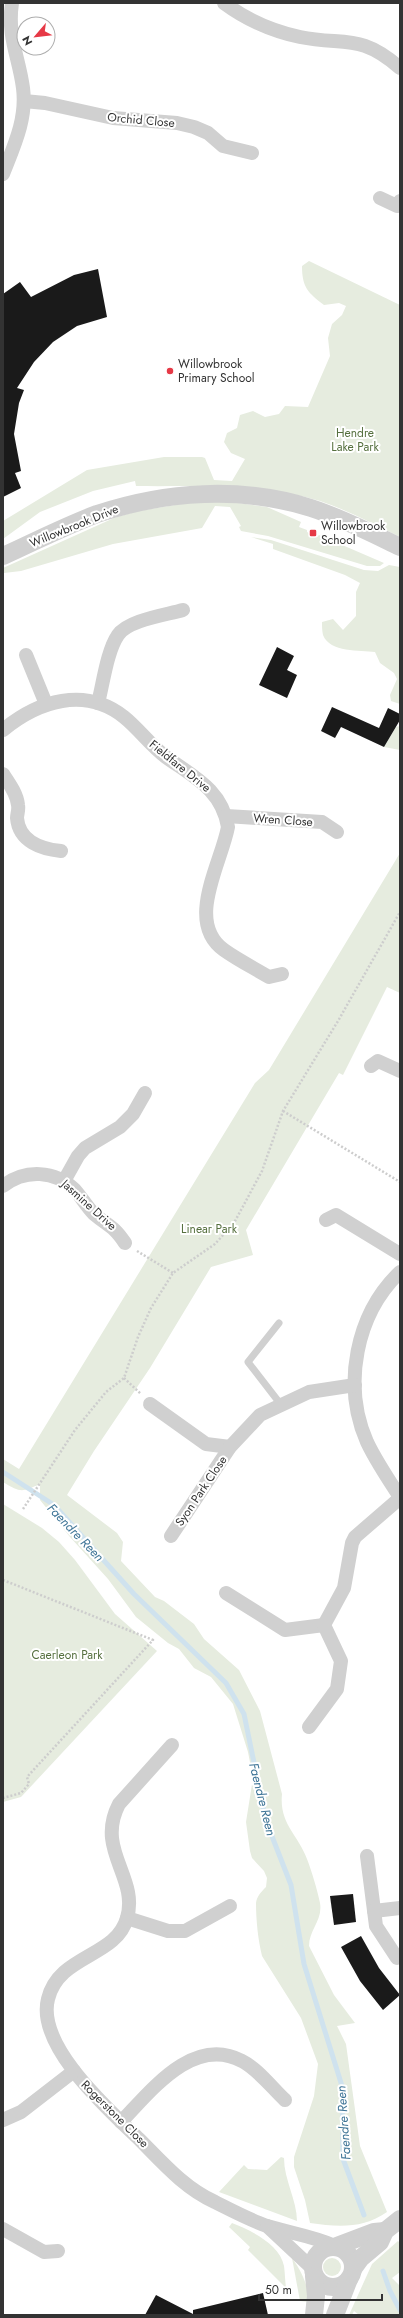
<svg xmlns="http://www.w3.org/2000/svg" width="403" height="2318" viewBox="0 0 403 2318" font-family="Jost,sans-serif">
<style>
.green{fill:#e6ecdf}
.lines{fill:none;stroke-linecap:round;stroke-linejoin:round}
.stream{stroke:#cfe2ee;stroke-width:5}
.building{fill:#1a1a1a}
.path{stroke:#cdcdcd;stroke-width:2.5;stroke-dasharray:2 2;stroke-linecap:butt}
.service{stroke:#d0d0d0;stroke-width:7}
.minor{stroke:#d0d0d0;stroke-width:14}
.tertiary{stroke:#d0d0d0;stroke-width:18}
.poi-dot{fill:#e63946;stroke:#fff;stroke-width:1.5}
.labels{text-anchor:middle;stroke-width:4;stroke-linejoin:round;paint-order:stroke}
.street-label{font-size:12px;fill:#333;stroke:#fff}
.poi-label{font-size:12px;fill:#333;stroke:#fff;text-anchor:start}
.park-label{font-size:12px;fill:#56703f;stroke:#fff}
.water-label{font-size:13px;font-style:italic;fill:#3f7597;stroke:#fff}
</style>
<rect width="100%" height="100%" fill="#fff"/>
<g class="green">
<path d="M309 261 400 305V537C374 524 347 510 320 501 259 482 198 487 136 486L135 481 93 491 40 512 3 539V521L87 470 164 457H202L205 458 214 480 232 481 245 459 231 453 224 442 227 433 237 428 240 415 253 411 265 417 279 414 285 406 308 407 330 356 328 338 332 324 342 315 346 306 339 303 324 305C308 293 302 287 302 266Z"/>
<path d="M200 501 231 502 267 507 301 522 299 527 307 530V532L317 537 319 535 384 563 380 566H367L268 536 241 531 239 527 241 526 230 507 215 506 202 528 113 544 21 571 4 573 3 568 114 518 138 511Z"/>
<path d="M251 537 271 540 364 570 378 571 389 565 400 567V704L391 701 390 695 397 679 394 673 380 663 375 652C360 650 330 653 323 635 322 631 322 626 322 622L333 619 343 630 356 616V592L360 583 345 575 273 549V544Z"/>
<path d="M400 726V750L384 747 396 727Z"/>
<path d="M400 853V993L387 987 343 1075 339 1073 246 1230 253 1255 211 1267 150 1368 94 1451 67 1495 117 1533 123 1542 121 1561 155 1597 164 1601 194 1624 204 1639 239 1670 260 1711 282 1794C279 1824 298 1834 307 1859 312 1872 317 1889 320 1903 323 1920 309 1930 309 1946L334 1995 355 2023 337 2026 346 2044 360 2146 387 2212C363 2229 338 2227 310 2223L305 2200 294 2167V2157L314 2096 318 2064 301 2018 262 1956C258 1940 256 1920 256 1903 257 1896 261 1892 266 1887L267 1878 264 1871 252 1858 250 1851 246 1822 253 1778 248 1752 233 1704 211 1677 194 1668 179 1649 168 1643 136 1617 108 1579 70 1537 40 1500V1484C22 1492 21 1493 3 1482V1459L19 1469 255 1083 269 1070Z"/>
<path d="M3 1504 42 1528 59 1542 75 1560 115 1614 157 1651 21 1797 3 1802Z"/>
<path d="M281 2157 284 2158C284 2180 297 2200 297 2221L219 2192 244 2165 248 2169 267 2170Z"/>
<path d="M232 2223C250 2230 280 2244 284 2266 285 2273 285 2281 286 2288L248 2250 250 2247 229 2227Z"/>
<path d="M398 2241 400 2243V2272L392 2278 400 2286V2315H359L354 2311 352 2315H349L372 2264Z"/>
<path d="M292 2258C302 2272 308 2285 309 2302L300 2301Z"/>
<circle cx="332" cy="2267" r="9"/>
</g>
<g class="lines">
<g class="stream">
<path d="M3 1472 54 1505 134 1594 226 1683 244 1714 266 1821 291 1885 304 1964 342 2086 343 2159 364 2215"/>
<path d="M383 2271 390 2291 400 2310"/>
</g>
</g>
<g class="building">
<path d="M98 269 107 317 77 326 53 342 34 362 17 388 24 390 19 403 14 434 21 471 15 473 21 488 3 497V294L20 282 31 297 74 275Z"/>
<path d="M277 647 294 656 287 670 297 675 287 698 259 685Z"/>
<path d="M332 707 379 728 388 708 400 714V720L384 747 341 727 335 738 321 731Z"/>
<path d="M353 1894 356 1922 334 1925 330 1896Z"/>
<path d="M361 1936 379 1968 400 1995 383 2010 360 1981 341 1947Z"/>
<path d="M263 2293 268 2315H145L156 2295 193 2314V2310Z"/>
</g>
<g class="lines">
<g class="path">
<path d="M283 1111 400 1182"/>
<path d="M137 1251 173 1273"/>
<path d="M124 1378 141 1394"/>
<path d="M23 1509 75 1430 106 1392 124 1378 138 1337 151 1308 173 1273 215 1244 234 1223 262 1171 283 1111 338 1021 400 912"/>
<path d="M3 1580 153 1640 27 1777 29 1784 21 1793 3 1798"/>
</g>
<path class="service" d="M279 1323 248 1362 282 1406"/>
<g class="minor">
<path d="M224 3C247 20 272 31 300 37 345 46 360 33 400 68"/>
<path d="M24 101 45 103 113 118 177 123 194 127 208 133 223 146 252 153"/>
<path d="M3 174C14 146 27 119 23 88 19 57 7 37 12 3"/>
<path d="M380 198 397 206 400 201"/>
<path d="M26 655 46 704"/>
<path d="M98 703C103 684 107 651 118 635 128 620 166 615 183 610"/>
<path d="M3 730C38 701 85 686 124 717 139 729 151 746 166 757 194 777 222 790 228 827 221 864 185 922 224 950 238 960 254 968 269 977L282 974"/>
<path d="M3 774C9 783 17 794 18 805 19 810 17 814 17 818 19 842 42 849 61 851"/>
<path d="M226 816 322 822 337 832"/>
<path d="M371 1066 378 1061 400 1071"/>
<path d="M64 1181 78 1156 85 1148 120 1127 133 1114 145 1093"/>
<path d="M3 1186C25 1169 55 1170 75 1190 82 1198 87 1207 94 1214 108 1226 113 1225 125 1243"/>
<path d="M326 1220 336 1215 400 1254"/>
<path d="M400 1272C356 1314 342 1385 367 1442 376 1461 388 1479 400 1497"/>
<path d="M150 1404 206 1444 230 1447"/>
<path d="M171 1536 230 1447 260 1415 309 1392 355 1385"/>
<path d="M226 1593 285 1630 324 1625"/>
<path d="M309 1727 337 1689 341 1661 324 1625 344 1588 352 1543 355 1537 400 1498"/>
<path d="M172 1745 119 1804C95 1850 139 1877 127 1918 116 1958 59 1954 48 1999 36 2046 109 2110 139 2139 162 2162 184 2188 215 2202 231 2210 250 2220 267 2226 290 2233 313 2236 335 2246"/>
<path d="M367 1856 376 1926 397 1958"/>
<path d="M374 1911 400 1908"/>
<path d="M127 1918 168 1931H185L230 1906"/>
<path d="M3 2120 21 2112 74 2071"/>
<path d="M121 2122C151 2091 193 2035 242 2061 258 2069 272 2088 285 2100"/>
<path d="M267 2226 313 2269"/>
<path d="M3 2229 44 2252 58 2251"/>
</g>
<g class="tertiary">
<path d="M3 556C34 542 65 526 97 514 166 491 242 486 311 508 342 518 371 533 400 547"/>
<path d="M337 2246 374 2232 385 2231"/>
<circle cx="333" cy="2267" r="20"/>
<path d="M353 2269 361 2258 380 2242 385 2231 400 2219"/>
<path d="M314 2315 316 2296 314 2276"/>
<path d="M335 2315 349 2279"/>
</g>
</g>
<g class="poi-dot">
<circle cx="170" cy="371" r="4"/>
<rect x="309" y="529" width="8" height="8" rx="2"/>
</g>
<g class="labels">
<g class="street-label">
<text transform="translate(141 120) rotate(5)" y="4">Orchid Close</text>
<text transform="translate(74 526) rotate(-22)" y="4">Willowbrook Drive</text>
<text transform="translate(180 766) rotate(39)" y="4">Fieldfare Drive</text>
<text transform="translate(283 820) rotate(4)" y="4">Wren Close</text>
<text transform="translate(89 1205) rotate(42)" y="4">Jasmine Drive</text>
<text transform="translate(201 1491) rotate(-56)" y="4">Syon Park Close</text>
<text transform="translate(115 2114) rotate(45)" y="4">Rogerstone Close</text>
</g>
<g class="poi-label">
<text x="178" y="368">Willowbrook<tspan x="178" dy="14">Primary School</tspan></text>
<text x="321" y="530">Willowbrook<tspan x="321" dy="14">School</tspan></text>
</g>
<g class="park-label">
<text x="355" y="437">Hendre<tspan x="355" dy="14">Lake Park</tspan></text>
<text x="209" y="1233">Linear Park</text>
<text x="67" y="1659">Caerleon Park</text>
</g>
<g class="water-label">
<text transform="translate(76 1532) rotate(46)" y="5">Faendre Reen</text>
<text transform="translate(263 1799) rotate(76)" y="5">Faendre Reen</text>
<text transform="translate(343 2123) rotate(-94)" y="5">Faendre Reen</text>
</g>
</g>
<rect width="403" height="2318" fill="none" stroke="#333333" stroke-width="8"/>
<g transform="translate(36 36) rotate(242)"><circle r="19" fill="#ffffff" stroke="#adadad"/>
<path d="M0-3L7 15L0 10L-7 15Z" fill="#e63946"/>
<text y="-6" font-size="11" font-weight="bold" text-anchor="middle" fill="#333333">N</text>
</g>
<path d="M259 2294v6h123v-6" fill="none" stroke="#333333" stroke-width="2"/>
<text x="265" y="2294" font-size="12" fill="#333333" stroke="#ffffff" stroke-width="3" paint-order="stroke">50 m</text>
</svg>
